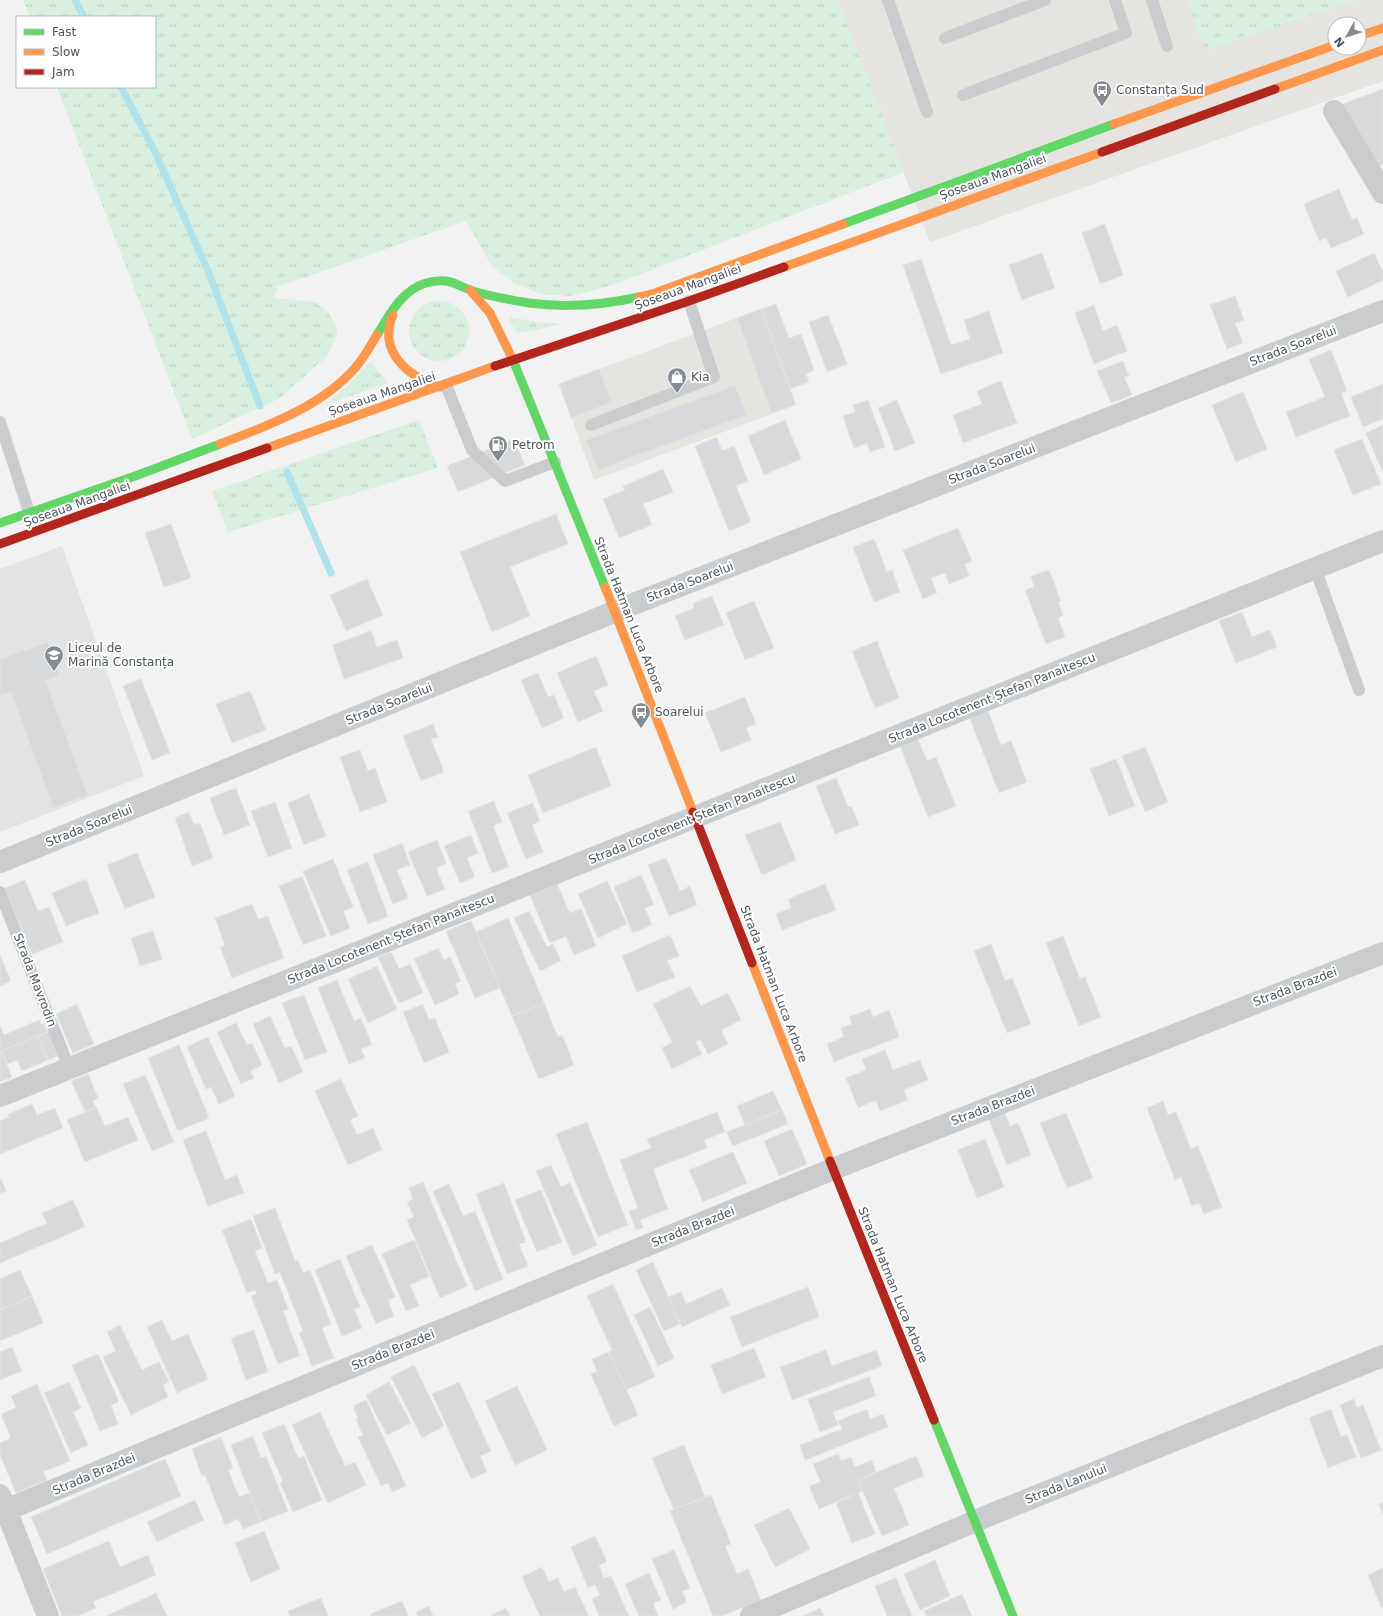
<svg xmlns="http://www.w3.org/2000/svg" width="1383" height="1616" viewBox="0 0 1383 1616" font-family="'DejaVu Sans',sans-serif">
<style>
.commercial{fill:#e6e4e0;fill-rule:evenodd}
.education{fill:#e4e3e3}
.grass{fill:url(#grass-tufts)}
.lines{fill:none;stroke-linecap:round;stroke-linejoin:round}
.stream{stroke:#b0e2e9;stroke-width:7}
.building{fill:#d8d9da;stroke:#e3e4e4}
.lane{stroke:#cacccd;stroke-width:12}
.street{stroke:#cacccd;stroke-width:22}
.fast{stroke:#63d668;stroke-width:9}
.slow{stroke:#ff974d;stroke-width:9}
.jam{stroke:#b3261e;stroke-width:9}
.labels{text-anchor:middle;stroke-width:4;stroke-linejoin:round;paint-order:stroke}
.poi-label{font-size:12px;fill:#4a555d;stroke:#fff;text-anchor:start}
.street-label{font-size:12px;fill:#4a555d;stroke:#fff}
</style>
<defs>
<pattern id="grass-tufts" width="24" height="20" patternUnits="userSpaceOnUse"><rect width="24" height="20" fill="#d9efdf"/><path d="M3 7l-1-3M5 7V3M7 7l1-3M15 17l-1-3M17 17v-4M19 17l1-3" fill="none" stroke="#bccfc2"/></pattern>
</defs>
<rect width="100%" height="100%" fill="#f2f2f2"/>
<g class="commercial">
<path d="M838 0H1383V81L930 242ZM1335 24H1359V48H1335Z"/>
<path d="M761 309 796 405 594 480 559 384Z"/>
</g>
<path class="education" d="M62 546 144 776 0 832V569Z"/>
<g class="grass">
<path d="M23 0H838L904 172 615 284 572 296 540 294 515 284 492 266 466 221 277 287 274 298 315 302 328 312 337 328V335L334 343 325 358 280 398 192 439 57 87H155V17H30Z"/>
<path d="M1187 0H1355L1218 47 1205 50Z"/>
<circle cx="439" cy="331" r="30"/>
<path d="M510 317 537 322 559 324 531 331 517 332 511 323Z"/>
<path d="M371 362 388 383 327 404Z"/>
<path d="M419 420 438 468 228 532 212 491Z"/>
</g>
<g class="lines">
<g class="stream">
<path d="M75 0 84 17"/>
<path d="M121 87 155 152 208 271 260 406"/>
<path d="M287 472 331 573"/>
</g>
</g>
<g class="building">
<path d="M1383 89V164L1379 166 1340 105Z"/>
<path d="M1339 189 1352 220 1357 218 1364 234 1331 248 1326 238 1319 241 1304 204Z"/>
<path d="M1105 224 1123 275 1100 284 1082 233Z"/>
<path d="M1042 253 1055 288 1022 300 1009 265Z"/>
<path d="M1374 253 1383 272V280L1348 297 1336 271Z"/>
<path d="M921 259 951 345 970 339 964 320 989 311 1003 353 941 374 903 265Z"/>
<path d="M1235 296 1244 320 1235 323 1243 343 1227 349 1210 305Z"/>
<path d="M776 304 789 338 801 334 814 370 806 374 809 382 790 389 761 309Z"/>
<path d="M1094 305 1103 331 1117 325 1127 351 1094 364 1075 313Z"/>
<path d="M761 309 796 405 771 413 737 318Z"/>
<path d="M828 315 847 364 827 372 809 322Z"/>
<path d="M1331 350 1347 391 1341 393 1350 416 1296 437 1286 412 1325 397 1309 359Z"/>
<path d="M1123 361 1129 376 1124 377 1132 395 1111 403 1097 371Z"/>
<path d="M599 369 612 402 571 418 559 384Z"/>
<path d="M1001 381 1017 423 963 443 953 415 982 404 977 391Z"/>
<path d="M1383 384V419L1363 427 1351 397Z"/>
<path d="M735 385 747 415 598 470 586 440Z"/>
<path d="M1243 392 1267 449 1236 462 1212 405Z"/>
<path d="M868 400 885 447 870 452 867 443 854 448 843 416 855 412 853 405Z"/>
<path d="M897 400 915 443 895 451 878 408Z"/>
<path d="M785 420 801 459 764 475 748 436Z"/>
<path d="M1383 425V473L1366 433Z"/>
<path d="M717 437 722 451 734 446 748 481 736 486 751 522 729 531 695 446Z"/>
<path d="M514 439 525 465 458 492 447 466Z"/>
<path d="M1362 439 1381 484 1353 495 1334 450Z"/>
<path d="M663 469 673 492 643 504 652 525 619 538 603 499 625 490 623 486Z"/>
<path d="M556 514 568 544 510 567 530 616 492 632 460 552Z"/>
<path d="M171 524 191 578 164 587 145 533Z"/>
<path d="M958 528 972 561 965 564 969 576 949 584 945 573 931 578 937 593 923 599 903 550Z"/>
<path d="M874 539 887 572 892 570 900 592 874 602 853 547Z"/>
<path d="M1049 570 1061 601 1058 602 1063 615 1058 618 1065 637 1046 644 1025 590 1034 587 1031 576Z"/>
<path d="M367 579 383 615 346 631 330 595Z"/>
<path d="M712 596 724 625 685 640 675 616 694 608 693 603Z"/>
<path d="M754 601 774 648 745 660 726 613Z"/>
<path d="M1242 612 1252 637 1270 630 1277 647 1236 663 1219 621Z"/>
<path d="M371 631 377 647 397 640 403 658 344 679 333 645Z"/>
<path d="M877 641 899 698 875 708 852 651Z"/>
<path d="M48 642 60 676 46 681 88 795 53 808 11 692 0 696V659Z"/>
<path d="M596 656 608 685 594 691 603 711 578 722 557 673Z"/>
<path d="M538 673 548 697 554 695 564 718 542 728 521 680Z"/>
<path d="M141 679 170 753 152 760 123 686Z"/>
<path d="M250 691 266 730 232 743 216 704Z"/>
<path d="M745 697 756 724 746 728 751 740 721 752 705 713Z"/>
<path d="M988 711 1001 745 1011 741 1027 782 999 793 970 719Z"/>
<path d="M433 724 438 737 431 739 444 772 421 781 403 736Z"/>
<path d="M918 739 927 761 936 757 956 806 928 817 900 746Z"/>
<path d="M596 747 611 786 543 813 528 775Z"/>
<path d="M1145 747 1168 802 1145 812 1122 756Z"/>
<path d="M360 750 368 771 375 768 387 802 360 812 340 757Z"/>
<path d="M1116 759 1135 806 1109 816 1090 769Z"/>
<path d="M836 778 848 807 851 806 859 825 835 834 816 786Z"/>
<path d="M236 788 250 825 224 835 210 798Z"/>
<path d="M309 794 326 836 304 845 288 803Z"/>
<path d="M494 801 502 822 493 826 509 867 492 873 468 811Z"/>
<path d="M275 802 292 848 268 857 251 811Z"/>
<path d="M533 803 540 821 532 825 543 852 526 859 507 813Z"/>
<path d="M189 812 194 825 200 823 213 858 192 866 175 818Z"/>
<path d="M780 822 796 860 762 875 745 835Z"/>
<path d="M471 835 478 853 467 858 475 877 460 883 444 846Z"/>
<path d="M437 840 446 863 436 868 445 889 427 896 408 852Z"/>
<path d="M402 843 410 865 397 870 408 898 393 904 373 855Z"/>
<path d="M137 853 155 897 125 909 107 865Z"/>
<path d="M666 858 680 891 690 886 697 905 669 916 648 865Z"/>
<path d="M333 859 353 907 343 911 350 928 331 936 303 871Z"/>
<path d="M368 862 388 917 368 924 347 870Z"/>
<path d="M641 875 654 905 645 908 652 925 633 933 614 887Z"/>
<path d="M302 876 326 936 303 945 279 886Z"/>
<path d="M86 879 99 913 66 926 52 893Z"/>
<path d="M25 880 38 911 49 907 63 942 32 954 5 888Z"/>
<path d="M607 881 627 924 598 938 578 894Z"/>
<path d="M557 884 570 913 581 908 596 946 574 955 566 936 550 943 530 895Z"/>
<path d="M825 884 836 910 782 930 776 914 791 908 788 899Z"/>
<path d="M252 904 258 919 268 916 284 958 232 978 220 947 225 945 215 918Z"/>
<path d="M529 911 547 947 553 944 561 961 540 971 514 918Z"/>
<path d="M508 918 544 1003 512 1016 476 932Z"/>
<path d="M471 921 500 988 475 998 446 931Z"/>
<path d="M153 931 162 959 140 966 131 938Z"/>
<path d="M670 935 679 956 667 961 675 977 637 992 622 956Z"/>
<path d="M1063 936 1080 979 1085 977 1101 1017 1079 1026 1046 943Z"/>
<path d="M991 944 1005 981 1012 978 1031 1024 1007 1033 974 951Z"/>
<path d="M438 948 444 960 450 957 461 981 455 984 459 994 435 1005 414 959Z"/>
<path d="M391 952 399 969 410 964 423 993 399 1003 378 957Z"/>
<path d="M0 955 11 981 0 986Z"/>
<path d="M377 966 397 1009 368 1023 348 979Z"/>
<path d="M337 980 354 1021 361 1018 372 1045 361 1049 365 1058 349 1064 318 988Z"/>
<path d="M690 986 701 1006 728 993 741 1020 721 1030 728 1044 708 1054 700 1039 696 1042 702 1054 672 1069 662 1048 672 1042 653 1004Z"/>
<path d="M304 995 327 1052 305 1060 282 1003Z"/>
<path d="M544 1003 558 1037 562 1035 574 1065 539 1079 512 1016Z"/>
<path d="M77 1004 94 1044 73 1053 56 1014Z"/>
<path d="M423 1004 429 1020 435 1018 449 1052 424 1063 403 1012Z"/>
<path d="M870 1009 873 1017 889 1010 899 1037 834 1062 827 1044 844 1037 841 1028 852 1024 849 1017Z"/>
<path d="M270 1016 285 1048 291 1046 303 1072 279 1083 253 1024Z"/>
<path d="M39 1020 41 1024 43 1023 47 1032 0 1052V1026L4 1035Z"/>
<path d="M236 1023 247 1045 252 1043 262 1065 250 1071 254 1078 241 1084 217 1032Z"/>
<path d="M50 1031 60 1055 48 1060 38 1036Z"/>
<path d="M38 1036 48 1060 22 1071 17 1060 7 1064 1 1051Z"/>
<path d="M208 1037 235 1096 219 1104 211 1087 206 1089 187 1047Z"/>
<path d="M179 1045 209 1118 178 1131 148 1058Z"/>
<path d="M885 1050 893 1070 920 1060 928 1080 903 1090 908 1100 880 1111 876 1100 858 1108 846 1078 866 1070 862 1059Z"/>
<path d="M1 1051 12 1077 0 1082V1052Z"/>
<path d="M88 1074 98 1098 93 1101 96 1107 85 1111 71 1081Z"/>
<path d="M145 1075 174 1142 152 1151 123 1084Z"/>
<path d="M341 1079 358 1116 350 1120 357 1135 373 1128 382 1150 348 1165 315 1091Z"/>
<path d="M773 1091 782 1110 745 1125 737 1106Z"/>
<path d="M1163 1101 1168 1115 1176 1112 1191 1149 1198 1146 1222 1207 1204 1214 1199 1203 1192 1206 1181 1177 1175 1180 1147 1108Z"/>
<path d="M32 1104 37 1115 55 1108 63 1128 0 1154V1121L9 1117 8 1114Z"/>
<path d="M96 1107 105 1126 128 1117 138 1140 85 1162 67 1120Z"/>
<path d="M782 1110 788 1124 733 1146 727 1132Z"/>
<path d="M1004 1111 1010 1126 1018 1123 1031 1155 1007 1165 988 1117Z"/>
<path d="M717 1112 725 1132 704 1140 707 1148 653 1169 668 1209 640 1220 643 1228 636 1230 629 1211 638 1208 620 1160 651 1148 647 1139Z"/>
<path d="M1066 1113 1093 1178 1067 1188 1040 1123Z"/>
<path d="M587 1122 628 1225 598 1237 556 1134Z"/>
<path d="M792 1129 807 1164 779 1176 764 1141Z"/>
<path d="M206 1131 225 1180 237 1175 244 1193 208 1206 183 1140Z"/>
<path d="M985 1139 1004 1187 977 1198 958 1150Z"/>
<path d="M733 1152 747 1183 703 1202 689 1170Z"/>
<path d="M551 1165 561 1187 570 1183 597 1245 573 1256 536 1171Z"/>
<path d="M0 1177 6 1191 0 1193Z"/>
<path d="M423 1182 467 1286 440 1298 407 1220 414 1217 407 1202 413 1199 409 1188Z"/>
<path d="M504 1183 526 1242 519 1244 528 1266 507 1274 476 1194Z"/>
<path d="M449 1184 463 1216 475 1211 503 1279 475 1291 433 1191Z"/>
<path d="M541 1190 562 1242 537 1252 515 1200Z"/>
<path d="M73 1200 85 1227 0 1263V1243L47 1223 42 1213Z"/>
<path d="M275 1208 295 1261 298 1260 303 1273 310 1270 331 1324 322 1328 334 1358 312 1366 299 1333 303 1331 280 1272 275 1274 253 1216Z"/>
<path d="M251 1219 262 1248 255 1251 268 1283 277 1280 288 1309 283 1311 300 1356 278 1364 251 1296 257 1294 255 1290 247 1293 222 1230Z"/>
<path d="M414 1240 429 1276 410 1285 419 1306 406 1311 382 1254Z"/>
<path d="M372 1245 395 1297 388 1300 394 1316 376 1324 346 1256Z"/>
<path d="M340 1259 360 1307 354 1309 362 1328 342 1336 315 1270Z"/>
<path d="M653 1262 680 1324 664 1331 636 1270Z"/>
<path d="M20 1270 32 1296 0 1310V1279Z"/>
<path d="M613 1284 655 1377 626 1390 609 1352 612 1350 587 1296Z"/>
<path d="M808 1287 819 1317 742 1347 730 1317Z"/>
<path d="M722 1288 730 1305 682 1327 668 1297 681 1292 686 1304Z"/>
<path d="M32 1296 43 1323 0 1341V1310Z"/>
<path d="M650 1307 674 1358 658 1366 634 1315Z"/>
<path d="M162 1320 172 1341 188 1334 208 1379 177 1393 147 1327Z"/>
<path d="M120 1325 142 1370 159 1362 169 1382 163 1385 168 1397 131 1415 103 1357 116 1351 107 1332Z"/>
<path d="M254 1330 268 1372 246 1380 231 1338Z"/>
<path d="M12 1347 22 1371 0 1380V1352Z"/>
<path d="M754 1348 766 1377 722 1394 711 1365Z"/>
<path d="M826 1350 832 1366 876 1350 882 1366 792 1400 780 1367Z"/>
<path d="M609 1352 638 1415 614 1426 591 1374 597 1371 592 1359Z"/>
<path d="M98 1354 119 1402 111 1405 118 1424 100 1431 72 1365Z"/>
<path d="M414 1365 444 1426 422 1438 391 1377Z"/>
<path d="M869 1377 876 1396 833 1412 838 1425 820 1432 808 1399Z"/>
<path d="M69 1382 81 1408 73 1412 88 1445 71 1453 44 1393Z"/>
<path d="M389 1382 411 1423 387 1435 366 1395Z"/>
<path d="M459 1382 491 1451 480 1456 487 1472 471 1479 432 1394Z"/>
<path d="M37 1384 70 1461 43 1472 47 1480 16 1493 0 1455V1443L11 1438 1 1414 16 1408 11 1396Z"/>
<path d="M517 1386 547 1450 515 1465 485 1401Z"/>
<path d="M1354 1399 1357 1408 1363 1405 1381 1450 1361 1458 1340 1405Z"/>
<path d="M366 1400 406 1486 393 1492 388 1483 381 1486 358 1437 363 1435 356 1420 358 1418 353 1406Z"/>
<path d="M867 1409 870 1419 883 1414 888 1427 805 1460 800 1445 842 1429 838 1421Z"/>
<path d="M1331 1409 1341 1437 1347 1434 1356 1457 1328 1468 1309 1418Z"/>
<path d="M320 1412 345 1466 355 1462 366 1485 328 1503 292 1425Z"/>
<path d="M284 1424 298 1458 304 1456 322 1500 293 1512 280 1483 283 1482 262 1433Z"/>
<path d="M253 1436 261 1458 266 1456 288 1511 261 1522 231 1445Z"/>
<path d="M221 1437 233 1468 228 1470 239 1497 250 1493 261 1522 243 1529 238 1519 225 1525 205 1475 202 1476 192 1449Z"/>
<path d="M684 1445 705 1497 674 1510 652 1458Z"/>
<path d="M838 1454 841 1461 851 1457 855 1467 872 1460 876 1472 858 1480 863 1491 819 1509 809 1486 821 1482 813 1464Z"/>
<path d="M916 1456 924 1476 894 1488 909 1525 882 1536 858 1480Z"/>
<path d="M165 1459 181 1496 47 1554 31 1517Z"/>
<path d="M858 1493 875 1534 852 1543 836 1503Z"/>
<path d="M711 1495 731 1544 725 1546 737 1574 748 1569 761 1600 722 1616H713L670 1511Z"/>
<path d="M195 1500 204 1520 157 1542 147 1522Z"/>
<path d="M1383 1503V1515L1379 1504Z"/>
<path d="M789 1508 810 1549 775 1567 754 1525Z"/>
<path d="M264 1531 280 1569 251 1582 235 1543Z"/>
<path d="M595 1536 607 1562 599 1565 604 1578 611 1576 629 1616H599L592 1599 600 1595 595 1585 588 1588 571 1547Z"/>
<path d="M109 1541 120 1567 148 1555 156 1575 93 1602 96 1608 78 1616H62L43 1569Z"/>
<path d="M674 1550 690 1588 682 1591 687 1602 673 1609 652 1559Z"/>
<path d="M935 1560 950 1596 920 1610 904 1574Z"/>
<path d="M542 1567 549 1582 558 1578 564 1592 575 1587 589 1616H540L522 1577Z"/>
<path d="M1383 1568V1607H1381L1368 1575Z"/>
<path d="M649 1573 661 1600 653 1603 658 1616H639L625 1584Z"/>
<path d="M896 1578 912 1616H887L875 1586Z"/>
<path d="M156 1593 167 1616H106Z"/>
<path d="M962 1594 972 1616H926L924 1611Z"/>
<path d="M321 1598 328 1616H290L288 1611Z"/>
<path d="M402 1601 408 1616H371V1614Z"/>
<path d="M429 1606 433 1616H418L416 1612Z"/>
<path d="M506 1608 510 1616H490Z"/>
<path d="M820 1608 824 1616H803Z"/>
</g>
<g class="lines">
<g class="lane">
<path d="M888 0 927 112"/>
<path d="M1152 0 1167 46"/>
<path d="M945 38 1045 0"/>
<path d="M963 95 1126 33 1115 0"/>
<path d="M446 385 472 450 505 481 555 462"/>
<path d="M0 422 29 512"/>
<path d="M591 425 714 377 689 301"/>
<path d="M1315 568 1359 690"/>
<path d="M0 892 69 1068"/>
</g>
<g class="street">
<path d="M1334 111 1383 193"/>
<path d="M0 862 636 603 1383 311"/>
<path d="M0 1096 1383 541"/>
<path d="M0 1495 48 1616"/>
<path d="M6 1510 237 1414 833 1169 1383 953"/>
<path d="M751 1616 997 1512 1383 1356"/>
</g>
<g class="fast">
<path d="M843 224 1114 124"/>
<path d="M377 335C389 315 402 290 426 283 450 276 456 286 476 292 493 297 511 300 529 303 566 308 603 305 639 297"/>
<path d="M513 360 605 587"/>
<path d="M0 523 138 475 220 444"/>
<path d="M934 1420 1013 1616"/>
</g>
<g class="slow">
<path d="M1359 36 1383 28"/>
<path d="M1275 89 1383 50"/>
<path d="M1114 124 1335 45"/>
<path d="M784 267 1102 152"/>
<path d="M470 290 490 313 513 360"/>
<path d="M639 297 655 293 843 224"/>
<path d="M393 315C377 352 409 377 440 387"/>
<path d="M220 444C267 426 321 407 355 368 364 358 370 346 377 335"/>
<path d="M267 448 495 366"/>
<path d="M605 587 693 812"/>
<path d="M752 963 830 1161"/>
</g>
<g class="jam">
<path d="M1102 152 1275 89"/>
<path d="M495 366 689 301 784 267"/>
<path d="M0 544 267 448"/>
<path d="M693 812 752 963"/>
<path d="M830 1161 934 1420"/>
</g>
</g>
<defs>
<g id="bus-pin" transform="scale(1)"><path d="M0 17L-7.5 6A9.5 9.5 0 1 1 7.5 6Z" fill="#858c91" stroke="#fff"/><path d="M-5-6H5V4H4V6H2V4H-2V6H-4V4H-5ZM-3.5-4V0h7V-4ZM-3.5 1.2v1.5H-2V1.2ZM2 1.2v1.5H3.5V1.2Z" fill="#fff"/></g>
<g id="shop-pin" transform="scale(1)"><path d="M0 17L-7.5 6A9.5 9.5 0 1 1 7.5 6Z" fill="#858c91" stroke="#fff"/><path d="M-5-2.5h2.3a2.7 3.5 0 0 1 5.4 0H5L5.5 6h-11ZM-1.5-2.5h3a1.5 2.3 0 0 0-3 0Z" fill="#fff"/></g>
<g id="fuel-pin" transform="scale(1)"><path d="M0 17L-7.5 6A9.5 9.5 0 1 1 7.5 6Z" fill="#858c91" stroke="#fff"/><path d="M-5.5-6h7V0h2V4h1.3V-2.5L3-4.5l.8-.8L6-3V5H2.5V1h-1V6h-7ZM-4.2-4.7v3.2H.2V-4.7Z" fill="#fff"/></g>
<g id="school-pin" transform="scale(1)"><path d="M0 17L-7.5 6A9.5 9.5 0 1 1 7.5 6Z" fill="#858c91" stroke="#fff"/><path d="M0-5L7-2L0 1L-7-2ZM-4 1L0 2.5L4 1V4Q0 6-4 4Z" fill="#fff"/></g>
</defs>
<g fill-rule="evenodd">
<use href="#bus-pin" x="1102" y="90"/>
<use href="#shop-pin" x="677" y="377"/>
<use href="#fuel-pin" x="498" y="445"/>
<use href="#school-pin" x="54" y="655"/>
<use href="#bus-pin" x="641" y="712"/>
</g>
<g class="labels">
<g class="poi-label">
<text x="1116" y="94">Constanța Sud</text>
<text x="691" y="381">Kia</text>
<text x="512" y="449">Petrom</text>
<text x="68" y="652">Liceul de<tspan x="68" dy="14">Marină Constanța</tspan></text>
<text x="655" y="716">Soarelui</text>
</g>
<g class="street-label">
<text transform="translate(993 177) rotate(-20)" y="4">Șoseaua Mangaliei</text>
<text transform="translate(688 287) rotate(-20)" y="4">Șoseaua Mangaliei</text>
<text transform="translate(1293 346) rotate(-21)" y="4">Strada Soarelui</text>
<text transform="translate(382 394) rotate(-19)" y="4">Șoseaua Mangaliei</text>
<text transform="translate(992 464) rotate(-21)" y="4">Strada Soarelui</text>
<text transform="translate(77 504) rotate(-20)" y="4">Șoseaua Mangaliei</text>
<text transform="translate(690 582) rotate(-21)" y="4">Strada Soarelui</text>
<text transform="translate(629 615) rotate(68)" y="4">Strada Hatman Luca Arbore</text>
<text transform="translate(992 698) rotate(-22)" y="4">Strada Locotenent Ștefan Panaitescu</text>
<text transform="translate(389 704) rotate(-22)" y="4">Strada Soarelui</text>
<text transform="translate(692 819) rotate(-22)" y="4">Strada Locotenent Ștefan Panaitescu</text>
<text transform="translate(89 826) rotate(-22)" y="4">Strada Soarelui</text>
<text transform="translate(391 939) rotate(-22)" y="4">Strada Locotenent Ștefan Panaitescu</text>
<text transform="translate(35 980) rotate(69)" y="4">Strada Mavrodin</text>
<text transform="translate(774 984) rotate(69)" y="4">Strada Hatman Luca Arbore</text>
<text transform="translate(1295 987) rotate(-21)" y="4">Strada Brazdei</text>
<text transform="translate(993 1106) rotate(-21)" y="4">Strada Brazdei</text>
<text transform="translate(693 1227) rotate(-22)" y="4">Strada Brazdei</text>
<text transform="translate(893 1285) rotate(68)" y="4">Strada Hatman Luca Arbore</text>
<text transform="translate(393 1350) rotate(-22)" y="4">Strada Brazdei</text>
<text transform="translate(94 1474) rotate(-23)" y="4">Strada Brazdei</text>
<text transform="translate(1066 1484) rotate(-22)" y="4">Strada Lanului</text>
</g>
</g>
<rect x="16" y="16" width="140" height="72" fill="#ffffff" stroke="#b7bbbe"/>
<rect x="24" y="29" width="20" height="6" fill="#63d668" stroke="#b7bbbe"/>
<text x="52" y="36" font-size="12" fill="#4a555d">Fast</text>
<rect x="24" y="49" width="20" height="6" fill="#ff974d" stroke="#b7bbbe"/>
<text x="52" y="56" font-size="12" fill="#4a555d">Slow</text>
<rect x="24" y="69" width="20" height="6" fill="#b3261e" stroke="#b7bbbe"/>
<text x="52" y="76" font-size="12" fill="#4a555d">Jam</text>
<g transform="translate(1347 36) rotate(231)"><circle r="19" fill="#ffffff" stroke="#b7bbbe"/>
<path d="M0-3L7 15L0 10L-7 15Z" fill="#858c91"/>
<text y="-6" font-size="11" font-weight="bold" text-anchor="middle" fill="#4a555d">N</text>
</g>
</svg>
